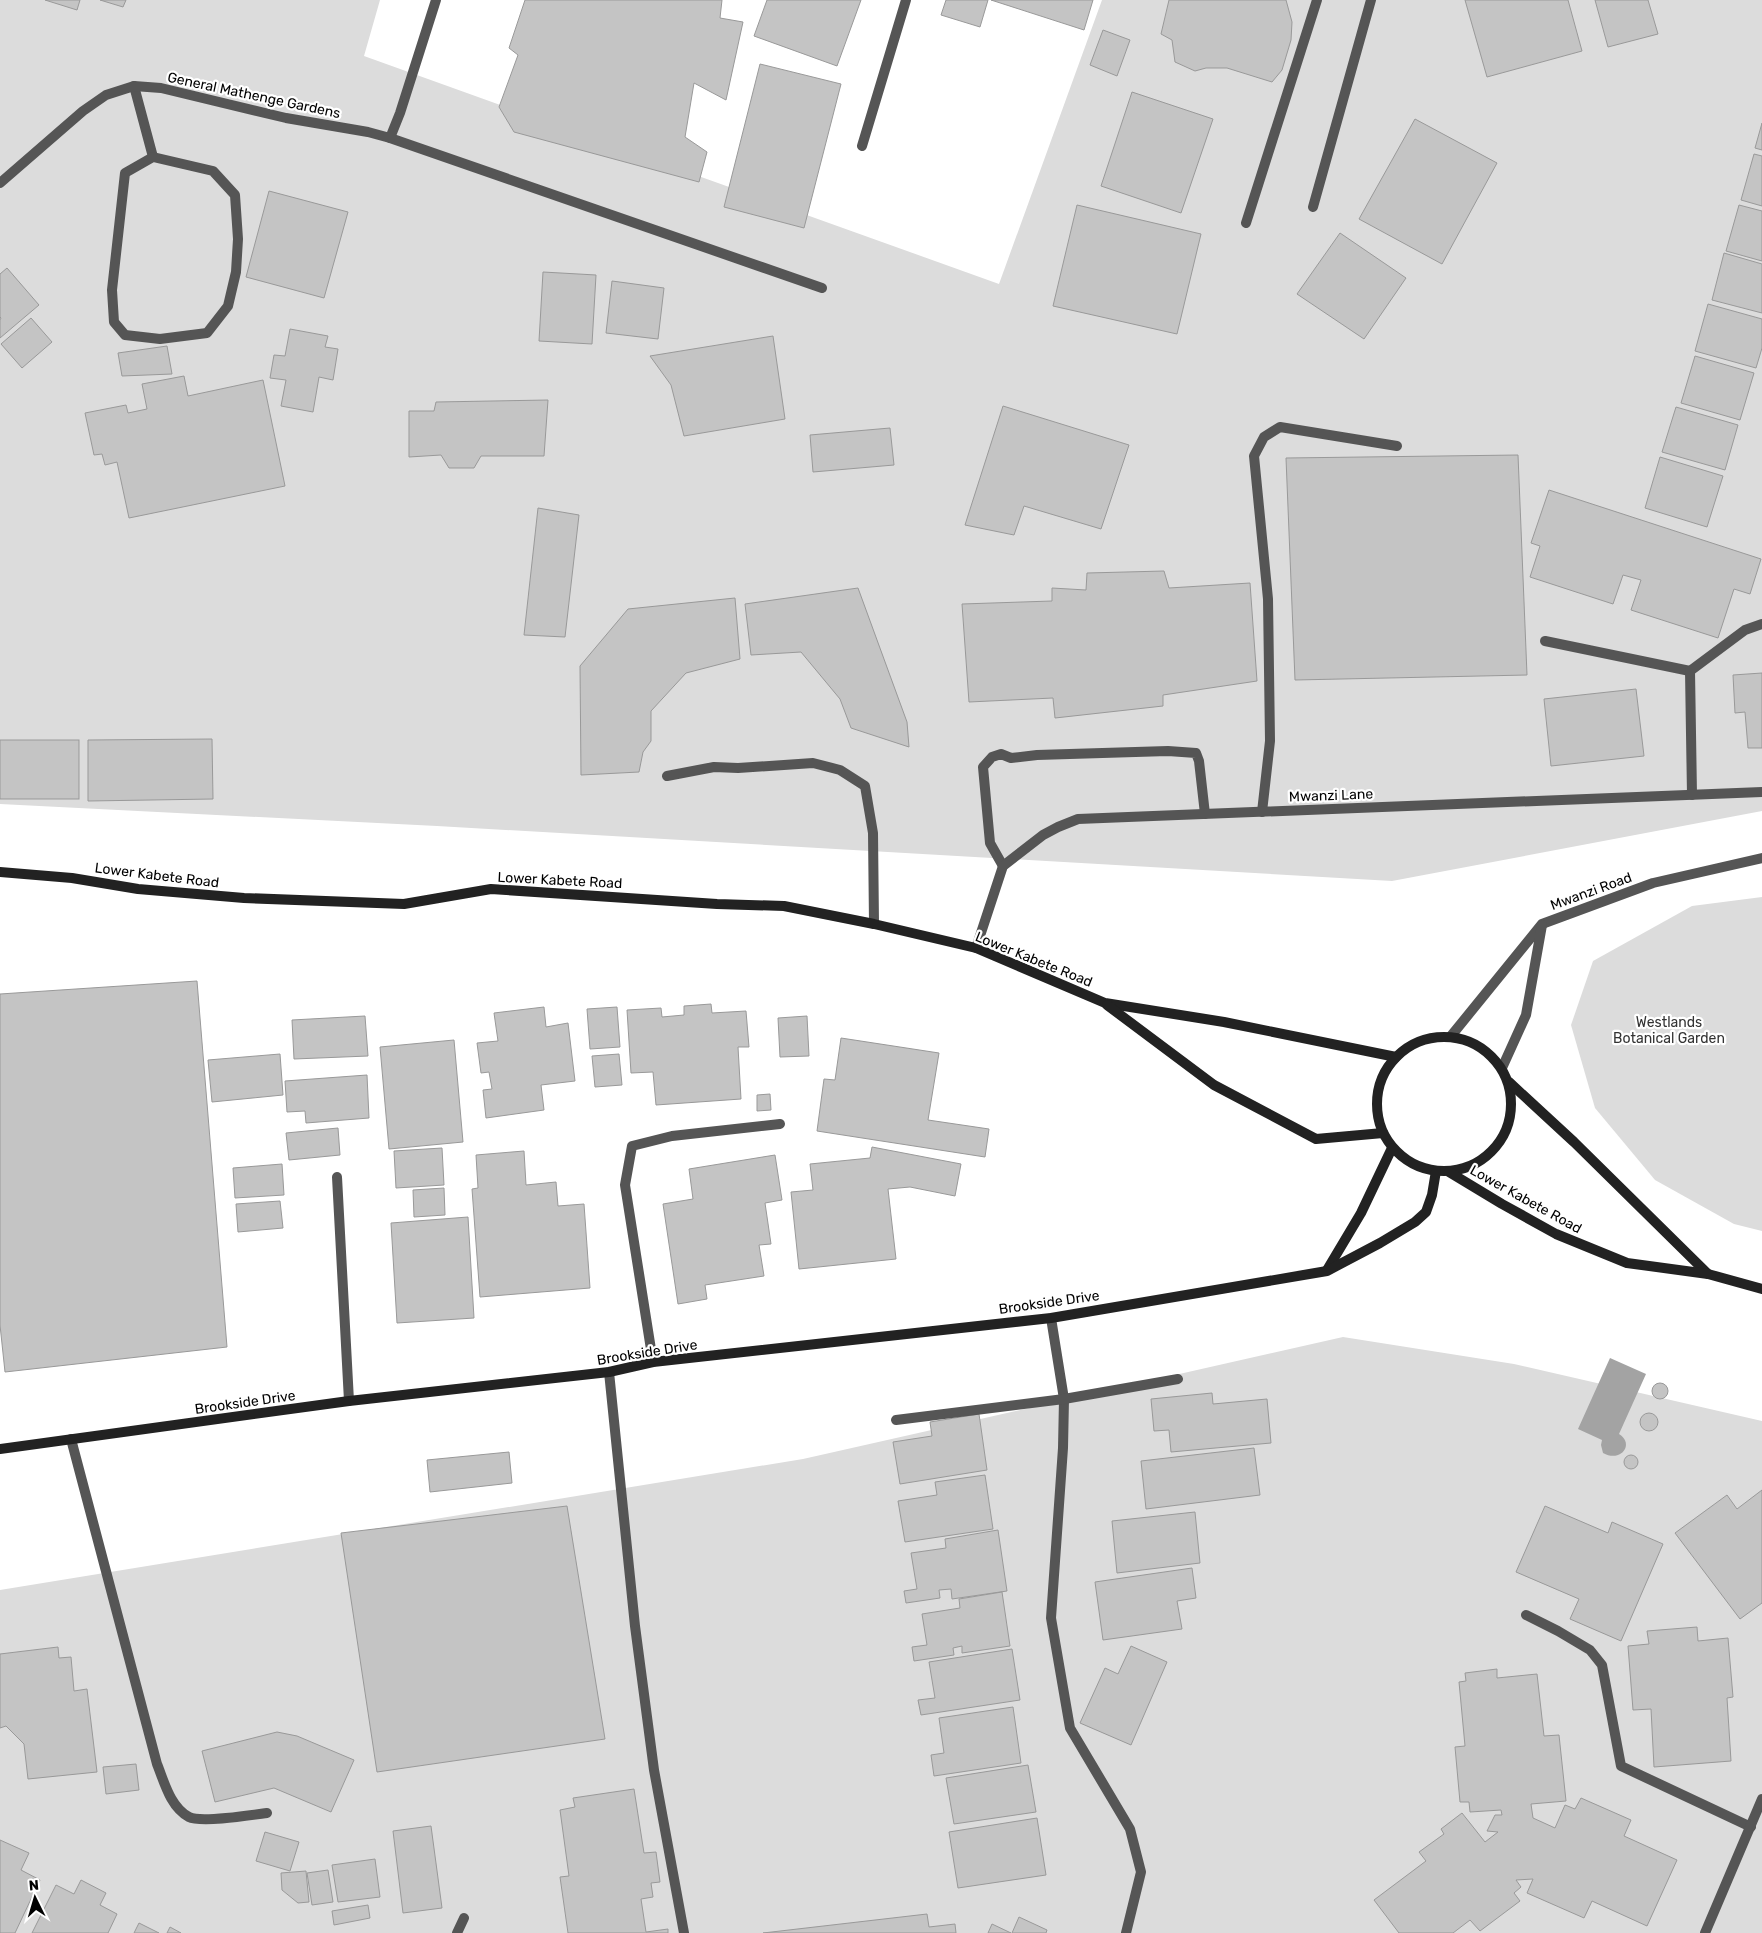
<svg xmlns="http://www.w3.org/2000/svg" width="1762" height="1933" viewBox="0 0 1762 1933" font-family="Rubik,sans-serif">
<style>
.green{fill:#dcdcdc}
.water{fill:#a3a3a3}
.building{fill:#c4c4c4;stroke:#999}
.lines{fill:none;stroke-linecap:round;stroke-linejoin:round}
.lane{stroke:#555;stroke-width:10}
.street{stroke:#555;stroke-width:10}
.secondary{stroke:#222;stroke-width:10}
.labels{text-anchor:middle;stroke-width:4.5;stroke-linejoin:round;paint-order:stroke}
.street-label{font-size:14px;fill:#000;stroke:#fff}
.park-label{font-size:14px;fill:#333;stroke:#fff}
</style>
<rect width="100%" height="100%" fill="#fff"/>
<g class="green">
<path d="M0 0H380L364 56 999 284 1102 0H1762V811L1392 881 437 826 0 804Z"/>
<path d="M1762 897V1231L1734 1224 1655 1180 1595 1108 1571 1025 1593 961 1692 906Z"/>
<path d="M1343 1337 1514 1364 1762 1421V1933H0V1590L803 1459Z"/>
</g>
<path class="water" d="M1610 1358 1646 1374 1619 1434C1635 1444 1621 1463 1603 1453L1601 1445 1602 1440 1578 1429Z"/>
<g class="building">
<path d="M45 0H80L77 10Z"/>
<path d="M100 0H126L123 7Z"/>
<path d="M525 0H722L720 18 743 22 726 100 694 83 685 137 707 152 699 182 514 132 499 107 518 55 509 48Z"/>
<path d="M767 0H861L837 66 754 36Z"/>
<path d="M946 0H988L980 27 941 15Z"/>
<path d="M991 0H1093L1084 30Z"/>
<path d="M1169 0H1286L1292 22 1291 40 1282 70 1272 82 1227 68H1206L1195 71 1175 62 1172 40 1161 34Z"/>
<path d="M1465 0H1568L1582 51 1487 77Z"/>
<path d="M1595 0H1648L1658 34 1608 47Z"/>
<path d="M1103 30 1130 40 1117 76 1090 65Z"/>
<path d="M760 64 841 84 804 228 724 207Z"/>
<path d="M1132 92 1213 119 1181 213 1101 186Z"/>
<path d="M1415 119 1497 163 1442 264 1359 219Z"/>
<path d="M1762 123V150L1755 148Z"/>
<path d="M1754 154 1762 156V206L1741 200Z"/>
<path d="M269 191 348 212 324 298 246 277Z"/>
<path d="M1077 205 1201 234 1177 334 1053 306Z"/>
<path d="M1739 205 1762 211V261L1726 251Z"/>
<path d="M1340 233 1406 278 1364 339 1297 294Z"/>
<path d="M1724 253 1762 264V313L1712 300Z"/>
<path d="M7 268 39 305 0 338V320L1 318 0 317V274Z"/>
<path d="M543 272 596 275 592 344 539 341Z"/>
<path d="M612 281 664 288 658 339 606 333Z"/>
<path d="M1708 304 1762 319V348L1756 368 1695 351Z"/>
<path d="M31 318 52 342 22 368 1 344Z"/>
<path d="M290 329 328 336 325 347 338 349 333 380 319 377 313 412 281 406 286 380 270 378 274 355 285 356Z"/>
<path d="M773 336 785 419 684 436 671 385 650 356Z"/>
<path d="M167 346 172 374 122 376 118 353Z"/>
<path d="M1695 356 1754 373 1740 420 1681 403Z"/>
<path d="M184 376 188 396 263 380 285 486 129 518 117 462 105 465 102 454 94 455 85 413 126 405 128 413 147 409 142 384Z"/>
<path d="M548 400 544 456H481L474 468H449L441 455 409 457V411H434L436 402Z"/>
<path d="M1003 406 1129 445 1101 529 1024 506 1014 535 965 525Z"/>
<path d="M1676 407 1738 425 1725 470 1662 452Z"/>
<path d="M890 428 894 465 813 472 810 435Z"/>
<path d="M1518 455 1527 675 1295 680 1286 458Z"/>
<path d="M1660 457 1723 476 1707 527 1645 508Z"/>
<path d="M1549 490 1761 559 1750 594 1734 589 1718 638 1631 610 1641 580 1623 575 1613 604 1530 577 1540 546 1531 543Z"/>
<path d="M538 508 579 515 565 637 524 635Z"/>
<path d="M1164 571 1169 588 1250 583 1257 681 1163 695V706L1055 718 1053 698 969 702 962 604 1052 601V588L1086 590 1087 573Z"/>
<path d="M858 588 907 722 909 747 851 728 840 699 801 652 751 655 745 604Z"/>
<path d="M735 598 740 659 686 673 651 711V741L643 752 639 772 581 775 580 666 628 609Z"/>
<path d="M1762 673V748H1748L1745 712 1735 713 1733 675Z"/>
<path d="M1636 689 1644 756 1551 766 1544 699Z"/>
<path d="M212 739 213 799 88 801V740Z"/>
<rect x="0" y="740" width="79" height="59"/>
<path d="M197 981 227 1347 5 1372 0 1325V994Z"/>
<path d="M711 1004 712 1013 746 1011 749 1047H738L741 1099 656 1105 653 1072 631 1073 627 1010 661 1008 662 1017 684 1015V1006Z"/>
<path d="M544 1007 546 1027 568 1023 575 1081 541 1085 544 1110 486 1118 483 1090 492 1089 489 1072 481 1073 477 1043 498 1041 494 1013Z"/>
<path d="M617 1007 620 1047 590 1049 587 1009Z"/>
<path d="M365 1016 368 1056 294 1059 292 1020Z"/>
<path d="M807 1016 809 1056 780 1057 778 1018Z"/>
<path d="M841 1038 939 1053 928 1120 989 1129 985 1157 817 1131 824 1079 835 1080Z"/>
<path d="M454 1040 463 1142 389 1149 380 1047Z"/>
<path d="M280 1054 283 1095 212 1102 208 1060Z"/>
<path d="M619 1054 622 1085 595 1087 592 1056Z"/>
<path d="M367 1075 369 1118 306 1123 305 1111 287 1112 285 1081Z"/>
<path d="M770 1094 771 1110 757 1111V1095Z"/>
<path d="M338 1128 340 1155 289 1160 286 1133Z"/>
<path d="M872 1147 961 1164 955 1196 910 1187 888 1189 896 1259 799 1269 791 1192 813 1190 810 1164 870 1158Z"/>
<path d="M442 1148 444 1185 396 1188 394 1151Z"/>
<path d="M524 1151 526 1185 556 1182 558 1206 584 1204 590 1288 480 1297 472 1189 478 1188 476 1155Z"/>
<path d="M775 1155 782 1200 765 1203 771 1244 759 1245 764 1276 705 1285 707 1299 678 1304 663 1204 693 1199 689 1169Z"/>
<path d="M282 1164 284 1195 235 1198 233 1168Z"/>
<path d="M444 1188 445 1215 414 1217 413 1190Z"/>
<path d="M280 1201 283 1228 238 1232 236 1204Z"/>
<path d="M468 1217 474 1318 397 1323 391 1223Z"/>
<circle cx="1660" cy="1391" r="8"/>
<path d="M1212 1393 1213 1404 1267 1399 1271 1443 1171 1452 1169 1430 1154 1431 1151 1399Z"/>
<circle cx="1649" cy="1422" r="9"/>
<path d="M979 1414 987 1470 900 1484 893 1442 932 1436 930 1422Z"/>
<path d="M1254 1448 1260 1495 1146 1509 1141 1461Z"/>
<path d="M509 1452 512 1483 430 1492 427 1460Z"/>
<circle cx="1631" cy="1462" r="7"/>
<path d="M985 1475 993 1529 905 1542 898 1501 937 1495 935 1482Z"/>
<path d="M1762 1490V1603L1740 1619 1675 1533 1727 1495 1737 1509Z"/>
<path d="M567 1506 605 1739 377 1772 341 1533Z"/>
<path d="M1545 1506 1608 1533 1612 1522 1663 1544 1621 1641 1570 1619 1579 1599 1516 1572Z"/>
<path d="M1195 1512 1200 1563 1117 1573 1112 1521Z"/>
<path d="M998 1530 1007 1591 952 1599 951 1589 939 1590 940 1598 906 1603 904 1591 917 1589 911 1553 946 1548 945 1539Z"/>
<path d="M1192 1568 1196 1598 1177 1601 1182 1629 1103 1640 1095 1582Z"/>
<path d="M1002 1592 1010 1646 962 1653V1646L953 1648 954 1655 914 1661 912 1647 927 1645 922 1614 960 1608 959 1599Z"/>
<path d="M1697 1627 1698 1641 1728 1638 1733 1697 1727 1698 1731 1761 1654 1767 1651 1709 1633 1710 1628 1646 1649 1644 1647 1631Z"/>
<path d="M1131 1646 1167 1662 1131 1745 1080 1723 1105 1668 1118 1674Z"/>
<path d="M58 1647 59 1658 71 1657 74 1691 87 1689 97 1772 28 1779 24 1744 6 1726 0 1728V1654Z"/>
<path d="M1012 1649 1020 1700 921 1715 918 1700 935 1698 929 1662Z"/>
<path d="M1497 1669V1678L1537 1674 1544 1736 1559 1735 1566 1801 1531 1804 1533 1818 1555 1828 1565 1805 1575 1809 1581 1798 1631 1820 1624 1836 1677 1860 1647 1926 1592 1901 1584 1918 1527 1893 1533 1879 1516 1880 1521 1887 1514 1893 1520 1901 1480 1931 1470 1920 1453 1933H1399L1374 1900 1426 1861 1419 1852 1444 1834 1441 1829 1462 1813 1485 1842 1498 1832 1487 1831 1495 1815H1502L1501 1810 1470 1812 1469 1802H1460L1455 1747 1465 1746 1459 1682 1466 1681 1465 1673Z"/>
<path d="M1013 1707 1021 1763 934 1776 931 1755 944 1753 939 1718Z"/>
<path d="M277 1732 297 1736 354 1760 331 1812 274 1788 215 1802 202 1751Z"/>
<path d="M136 1764 139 1790 106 1794 103 1767Z"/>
<path d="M1028 1765 1036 1812 954 1824 946 1778Z"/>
<path d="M634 1789 644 1853 656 1852 660 1882 651 1883 653 1897 641 1899 646 1932 668 1929V1933H568L560 1877 569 1876 560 1810 575 1807 573 1798Z"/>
<path d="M1037 1818 1046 1875 958 1888 949 1832Z"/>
<path d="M431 1826 442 1908 403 1913 393 1831Z"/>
<path d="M265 1832 299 1842 290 1871 256 1861Z"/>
<path d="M0 1840 29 1853 21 1870 40 1880 15 1933H0Z"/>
<path d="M375 1859 380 1897 338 1902 332 1865Z"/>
<path d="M328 1870 333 1902 312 1905 307 1873Z"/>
<path d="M306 1871 309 1902 298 1903 282 1890 281 1873Z"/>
<path d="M81 1880 106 1893 100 1905 117 1914 108 1933H32L56 1885 74 1894Z"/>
<path d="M368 1905 370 1918 334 1925 332 1911Z"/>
<path d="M927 1914 929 1927 955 1924 956 1933H763Z"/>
<path d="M1019 1917 1047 1930 1046 1933H1012Z"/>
<path d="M139 1923 159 1933H134Z"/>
<path d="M992 1924 1011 1933H988Z"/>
<path d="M170 1927 181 1933H167Z"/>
</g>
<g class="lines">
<g class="lane">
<path d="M134 86 153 157"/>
<path d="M153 157 213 171 235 195 238 239 236 272 228 306 207 333 160 339 125 335 114 322 112 290 125 173Z"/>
<path d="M1545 641 1690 671"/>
<path d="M667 776 714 767 738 768 813 763 840 770 865 786 873 833 874 924"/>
<path d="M1692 795 1690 671 1745 630 1762 624"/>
<path d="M1262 812 1270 741 1268 599 1254 456 1264 437 1280 427 1397 446"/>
<path d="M1003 866 990 843 983 767 992 757 1001 754 1011 758 1037 755 1168 751 1196 753 1199 761 1205 814"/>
<path d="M337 1177 349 1401"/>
<path d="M1051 1318 1064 1399 1063 1448 1051 1618 1070 1728 1130 1829 1141 1872 1126 1933"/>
<path d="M896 1420 1064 1399 1178 1379"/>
<path d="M71 1439 157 1764C164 1781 170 1807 189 1817 201 1823 252 1815 267 1813"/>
</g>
<g class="street">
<path d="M390 138 822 288"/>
<path d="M862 146 906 0"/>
<path d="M0 183 83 111 106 95 134 86 161 88 286 118 368 132 390 138 400 113 436 0"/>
<path d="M1313 207 1371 0"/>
<path d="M1246 223 1317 0"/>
<path d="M976 948 1003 866 1043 835 1058 827 1078 819 1762 792"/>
<path d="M1451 1036 1542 924 1653 883 1762 858"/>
<path d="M1502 1068 1526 1015 1542 925"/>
<path d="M653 1362 625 1185 632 1146 672 1136 780 1124"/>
<path d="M609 1372 635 1626 654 1770 684 1933"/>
<path d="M1526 1615 1558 1631 1590 1650 1602 1665 1621 1766 1751 1827"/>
<path d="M457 1933 464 1918"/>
<path d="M1705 1933 1762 1799"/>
</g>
<g class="secondary">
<path d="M0 872 72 878 138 889 244 898 404 904 491 889 717 904 784 906 874 924 976 948 1105 1003 1224 1022 1396 1057"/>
<path d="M1107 1005 1214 1085 1316 1139 1383 1133"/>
<circle cx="1444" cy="1104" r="67"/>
<path d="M1509 1082 1574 1142 1708 1274"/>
<path d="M1449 1172 1502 1204 1556 1234 1627 1263 1708 1274 1762 1289"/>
<path d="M1327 1270 1361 1213 1392 1148"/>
<path d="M0 1449 349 1401 609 1372 653 1362 1051 1318 1327 1271 1380 1243 1415 1222 1426 1212 1432 1195 1436 1171"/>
</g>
</g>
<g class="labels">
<g class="street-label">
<text transform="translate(254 95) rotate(12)" y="5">General Mathenge Gardens</text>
<text transform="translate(1331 795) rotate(-2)" y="5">Mwanzi Lane</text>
<text transform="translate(157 875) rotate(7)" y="5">Lower Kabete Road</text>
<text transform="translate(560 880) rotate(3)" y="5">Lower Kabete Road</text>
<text transform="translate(1591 891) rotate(-20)" y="5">Mwanzi Road</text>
<text transform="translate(1034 959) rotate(22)" y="5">Lower Kabete Road</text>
<text transform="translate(1526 1199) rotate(29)" y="5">Lower Kabete Road</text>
<text transform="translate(1049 1302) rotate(-8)" y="5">Brookside Drive</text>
<text transform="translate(647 1352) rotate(-9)" y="5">Brookside Drive</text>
<text transform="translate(245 1402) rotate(-8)" y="5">Brookside Drive</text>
</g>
<g class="park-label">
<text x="1669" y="1027">Westlands<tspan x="1669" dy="16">Botanical Garden</tspan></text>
</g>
</g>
<g transform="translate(35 1898) rotate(355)" stroke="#ffffff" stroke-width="4" paint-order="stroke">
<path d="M0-4L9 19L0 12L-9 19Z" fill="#000000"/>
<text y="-8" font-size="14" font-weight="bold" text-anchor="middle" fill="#000000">N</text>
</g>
</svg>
